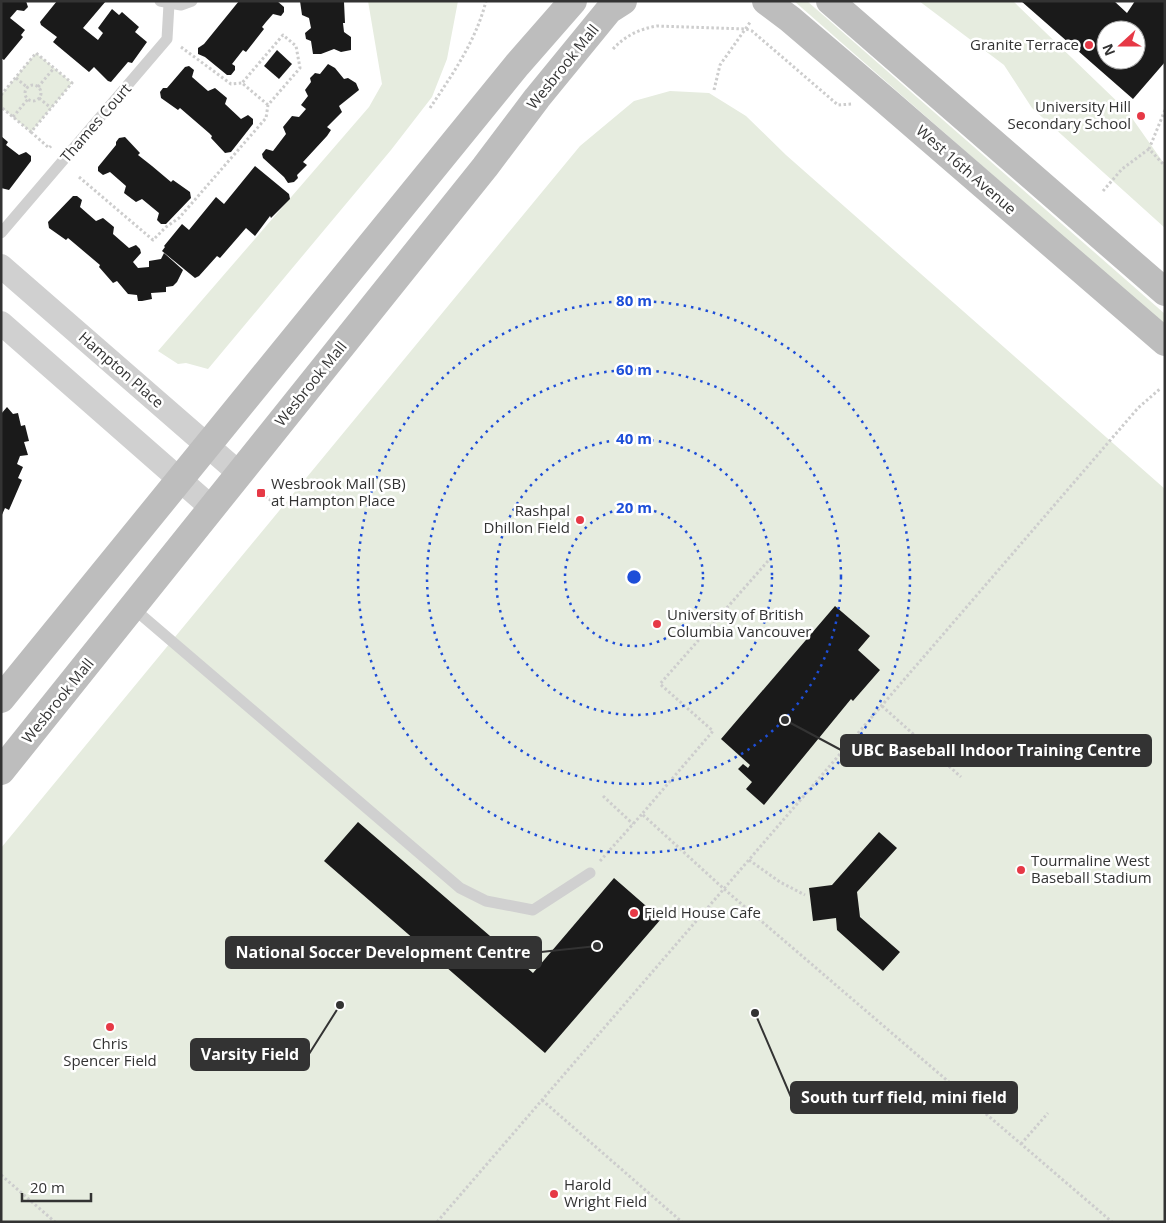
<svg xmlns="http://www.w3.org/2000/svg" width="1166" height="1223" viewBox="0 0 1166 1223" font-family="'Open Sans',sans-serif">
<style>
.green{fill:#e6ecdf}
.building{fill:#1a1a1a;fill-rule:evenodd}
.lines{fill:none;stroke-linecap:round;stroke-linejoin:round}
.path{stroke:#cdcdcd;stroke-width:3;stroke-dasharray:2.5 2.5;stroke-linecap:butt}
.service{stroke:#d0d0d0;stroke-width:11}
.minor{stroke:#d0d0d0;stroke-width:24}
.secondary{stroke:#bdbdbd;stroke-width:28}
.ring{fill:none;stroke:#1d4ed8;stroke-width:2.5;stroke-dasharray:2.5 5}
.poi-dot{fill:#e63946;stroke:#fff;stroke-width:2}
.labels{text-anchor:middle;stroke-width:5;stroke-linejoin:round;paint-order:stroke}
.poi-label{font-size:15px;fill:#333;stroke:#fff;text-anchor:start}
.street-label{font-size:15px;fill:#333;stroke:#fff}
.centre{fill:#1d4ed8;stroke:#fff;stroke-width:2.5}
.ring-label{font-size:15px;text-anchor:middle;font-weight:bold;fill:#1d4ed8;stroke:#fff;stroke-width:5;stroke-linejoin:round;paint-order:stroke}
.leader{fill:none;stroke:#333;stroke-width:2}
.callout-dot{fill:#333;stroke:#fff;stroke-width:2}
.callout{fill:#333;stroke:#333;stroke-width:2}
.callout-label{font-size:16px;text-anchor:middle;font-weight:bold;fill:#fff}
</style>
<rect width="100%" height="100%" fill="#fff"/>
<g class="green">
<path d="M368 1H458L447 59 432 97 391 150 208 369 186 363 178 364 158 351 369 107 382 84Z"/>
<path d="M794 1H807L1165 314V326Z"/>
<path d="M919 1H1013L1127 111 1165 165V228L1032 108 1004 65Z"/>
<path d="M36 53 72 83 31 132 1 107V95Z"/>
<path d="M670 91 709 93 746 116 786 155 1165 489V1222H1V848L580 146 634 101Z"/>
</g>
<g class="building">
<path d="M1 1H26L28 7 24 11 17 10 10 18 25 30 21 35 23 37 4 60 1 58Z"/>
<path d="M57 1H106L83 28 98 40 103 33 98 28 112 9 119 15 122 12 139 27 135 32 147 42 132 63 128 62 111 82 108 81 94 67 89 72 53 42 57 37 41 25 40 22Z"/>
<path d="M239 1H277L284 7V12L281 16 273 14 266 22 262 27 264 29 246 52 243 50 232 64 235 66V70L231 75H227L205 57 198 54V48L204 44Z"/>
<path d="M300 1 344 2 345 23H343L344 32 351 37V50L341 52 334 49 321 54H313L311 41 306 39 305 33 311 28 309 18 302 15Z"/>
<path d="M1021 1H1114L1127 13 1135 1H1165V62L1133 99ZM1106 30H1136V60H1106Z"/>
<path d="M277 50 292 64 279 79 264 66Z"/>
<path d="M328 64 335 68 344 79 348 78 356 83 359 90 339 106 342 112 327 127 331 130 327 136 303 162 307 165 297 175 298 178 294 182 288 183 284 177 263 158 262 154 266 149 273 151 286 134 283 127 292 116 299 117 306 109 301 105 308 96 305 90 311 82 310 78 315 73 320 74Z"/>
<path d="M189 66 194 70 192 77 208 91 215 88 227 98 225 104 241 119 248 115 253 119V124L231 152 225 153 211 138 212 136 209 133 180 108 178 110 161 98 160 92 163 88H167L185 67Z"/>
<path d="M1 136 8 142 6 145 19 155 26 152 31 156V161L9 190 1 188Z"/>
<path d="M125 137 140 153 138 155 152 166 171 182 173 180 190 192 191 198 166 224H161L157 220 159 213 142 199 136 202 124 193 126 186 110 172 103 175 98 171V167L116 145V142L119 138Z"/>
<path d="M255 166 289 194 290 199 271 218 270 216 255 236 246 228 220 258 217 256 199 276 195 278 162 251 165 247 164 246 182 224 189 230 216 197 224 204Z"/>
<path d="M73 196H77L82 200 80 207 96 221 103 218 114 227 113 234 129 248 136 245 140 249 141 253 133 262 138 268 149 267V261L161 259 164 253 183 270 177 282 173 286 166 287V292L151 293 152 299 142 301H138L137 295 128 294 117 281 113 283 99 267 100 265 68 238 66 240 49 228 48 222Z"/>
<path d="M7 407 13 414 18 413 21 426 25 425 29 441 24 442 28 455 20 456 17 464 23 467 18 478 22 480 9 510 5 508 1 517V414Z"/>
<path d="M835 606 870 636 858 650 880 670 853 701 851 699 764 805 746 789 752 782 738 769 743 764 748 768 750 765 721 739Z"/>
<path d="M358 822 533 973 614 878 661 919 545 1053 324 861Z"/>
<path d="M879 832 897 848 857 892 860 917 900 952 883 971 837 930 836 918 813 921 809 888 832 885Z"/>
</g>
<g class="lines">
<g class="path">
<path d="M181 47 231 84 242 83"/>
<path d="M613 49C625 36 639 29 657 26L746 29 752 31 838 105 852 104"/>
<path d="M16 78 28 88"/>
<circle cx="33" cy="93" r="8"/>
<path d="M38 87 54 68"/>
<path d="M714 90 720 65 751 21"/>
<path d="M1 95 36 53 72 83 31 132 1 107"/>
<path d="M39 98 51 108"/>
<path d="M430 108C452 75 476 41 486 1"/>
<path d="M1165 110 1149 149 1165 166"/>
<path d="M13 117 28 99"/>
<path d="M31 132 49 148 51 146"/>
<path d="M79 177 153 240 166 227 179 218 266 118 268 105 300 68 296 46 283 35 242 83 268 105"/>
<path d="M1103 191 1122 169 1149 149"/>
<path d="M261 493 273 502"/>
<path d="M768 561 660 684 713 731 642 814 724 889 1112 1222"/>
<path d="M882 706 961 777"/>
<path d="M603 796 633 824"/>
<path d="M749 860 780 882 805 895"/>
<path d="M600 861 642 814"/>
<path d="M542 1100 682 1222"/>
<path d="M1021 1144 1048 1113"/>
<path d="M1 1175 55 1222"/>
<path d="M437 1222 1138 408 1161 388"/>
</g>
<g class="service">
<path d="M160 1 181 5 192 1"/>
<path d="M1 233 167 39 169 4"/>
<path d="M133 608 460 888 486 901 533 910 590 873"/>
</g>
<g class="minor">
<path d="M1 266 240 474"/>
<path d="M1 323 212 508"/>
</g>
<g class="secondary">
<path d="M766 1 790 19 885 100 1165 342"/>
<path d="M830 1 1165 292"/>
<path d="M1 699 517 65 573 1"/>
<path d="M1 771 485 167 537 98 609 10 623 1"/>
</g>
</g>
<g class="ring">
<circle cx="634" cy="577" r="69"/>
<circle cx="634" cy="577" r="138"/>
<circle cx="634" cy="577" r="207"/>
<circle cx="634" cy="577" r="276"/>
</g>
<g class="poi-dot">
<circle cx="1089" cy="45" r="5"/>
<circle cx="1141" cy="116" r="5"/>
<rect x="256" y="488" width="10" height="10" rx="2.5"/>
<circle cx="580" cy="520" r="5"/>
<circle cx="657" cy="624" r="5"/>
<circle cx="1021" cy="870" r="5"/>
<circle cx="634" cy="913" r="5"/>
<circle cx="110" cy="1027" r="5"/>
<circle cx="554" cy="1194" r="5"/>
</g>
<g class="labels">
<g class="poi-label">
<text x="1079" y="50" text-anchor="end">Granite Terrace</text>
<text x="1131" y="112" text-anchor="end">University Hill<tspan x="1131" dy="17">Secondary School</tspan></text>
<text x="271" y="489">Wesbrook Mall (SB)<tspan x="271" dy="17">at Hampton Place</tspan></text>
<text x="570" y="516" text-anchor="end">Rashpal<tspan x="570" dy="17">Dhillon Field</tspan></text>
<text x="667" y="620">University of British<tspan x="667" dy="17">Columbia Vancouver</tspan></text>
<text x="1031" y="866">Tourmaline West<tspan x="1031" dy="17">Baseball Stadium</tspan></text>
<text x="644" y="918">Field House Cafe</text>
<text x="110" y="1049" text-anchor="middle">Chris<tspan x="110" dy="17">Spencer Field</tspan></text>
<text x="564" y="1190">Harold<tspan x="564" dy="17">Wright Field</tspan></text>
</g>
<g class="street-label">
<text transform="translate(563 67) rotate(-51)" y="5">Wesbrook Mall</text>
<text transform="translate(96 123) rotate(-49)" y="5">Thames Court</text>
<text transform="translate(966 170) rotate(41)" y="5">West 16th Avenue</text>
<text transform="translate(121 370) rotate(41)" y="5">Hampton Place</text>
<text transform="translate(311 384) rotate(-51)" y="5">Wesbrook Mall</text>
<text transform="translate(58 701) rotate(-51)" y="5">Wesbrook Mall</text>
</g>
</g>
<circle cx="634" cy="577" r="8" class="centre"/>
<g class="ring-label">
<text x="634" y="306">80 m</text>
<text x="634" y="375">60 m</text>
<text x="634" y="444">40 m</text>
<text x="634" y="513">20 m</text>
</g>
<path class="leader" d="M785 720L841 750M597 946L541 952M340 1005L309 1054M755 1013L791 1097"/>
<g class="callout-dot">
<circle cx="785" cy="720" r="5"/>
<circle cx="597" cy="946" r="5"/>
<circle cx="340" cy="1005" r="5"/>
<circle cx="755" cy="1013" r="5"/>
</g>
<g class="callout">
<rect x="841" y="735" width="310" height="31" rx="5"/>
<rect x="226" y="937" width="315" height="31" rx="5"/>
<rect x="191" y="1039" width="118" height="31" rx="5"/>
<rect x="791" y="1082" width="226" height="31" rx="5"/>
</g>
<g class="callout-label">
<text x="996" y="756">UBC Baseball Indoor Training Centre</text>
<text x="383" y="958">National Soccer Development Centre</text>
<text x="250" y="1060">Varsity Field</text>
<text x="904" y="1103">South turf field, mini field</text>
</g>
<rect width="1166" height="1223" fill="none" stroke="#333333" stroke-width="5"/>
<g transform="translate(1121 45) rotate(249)"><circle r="24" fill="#ffffff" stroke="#adadad"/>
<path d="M0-4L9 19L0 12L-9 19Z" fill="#e63946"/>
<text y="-8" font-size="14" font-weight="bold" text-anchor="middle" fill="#333333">N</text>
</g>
<path d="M22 1193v8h69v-8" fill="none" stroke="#333333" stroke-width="2.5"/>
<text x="30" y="1193" font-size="15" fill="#333333" stroke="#ffffff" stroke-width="4" paint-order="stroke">20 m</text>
</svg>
